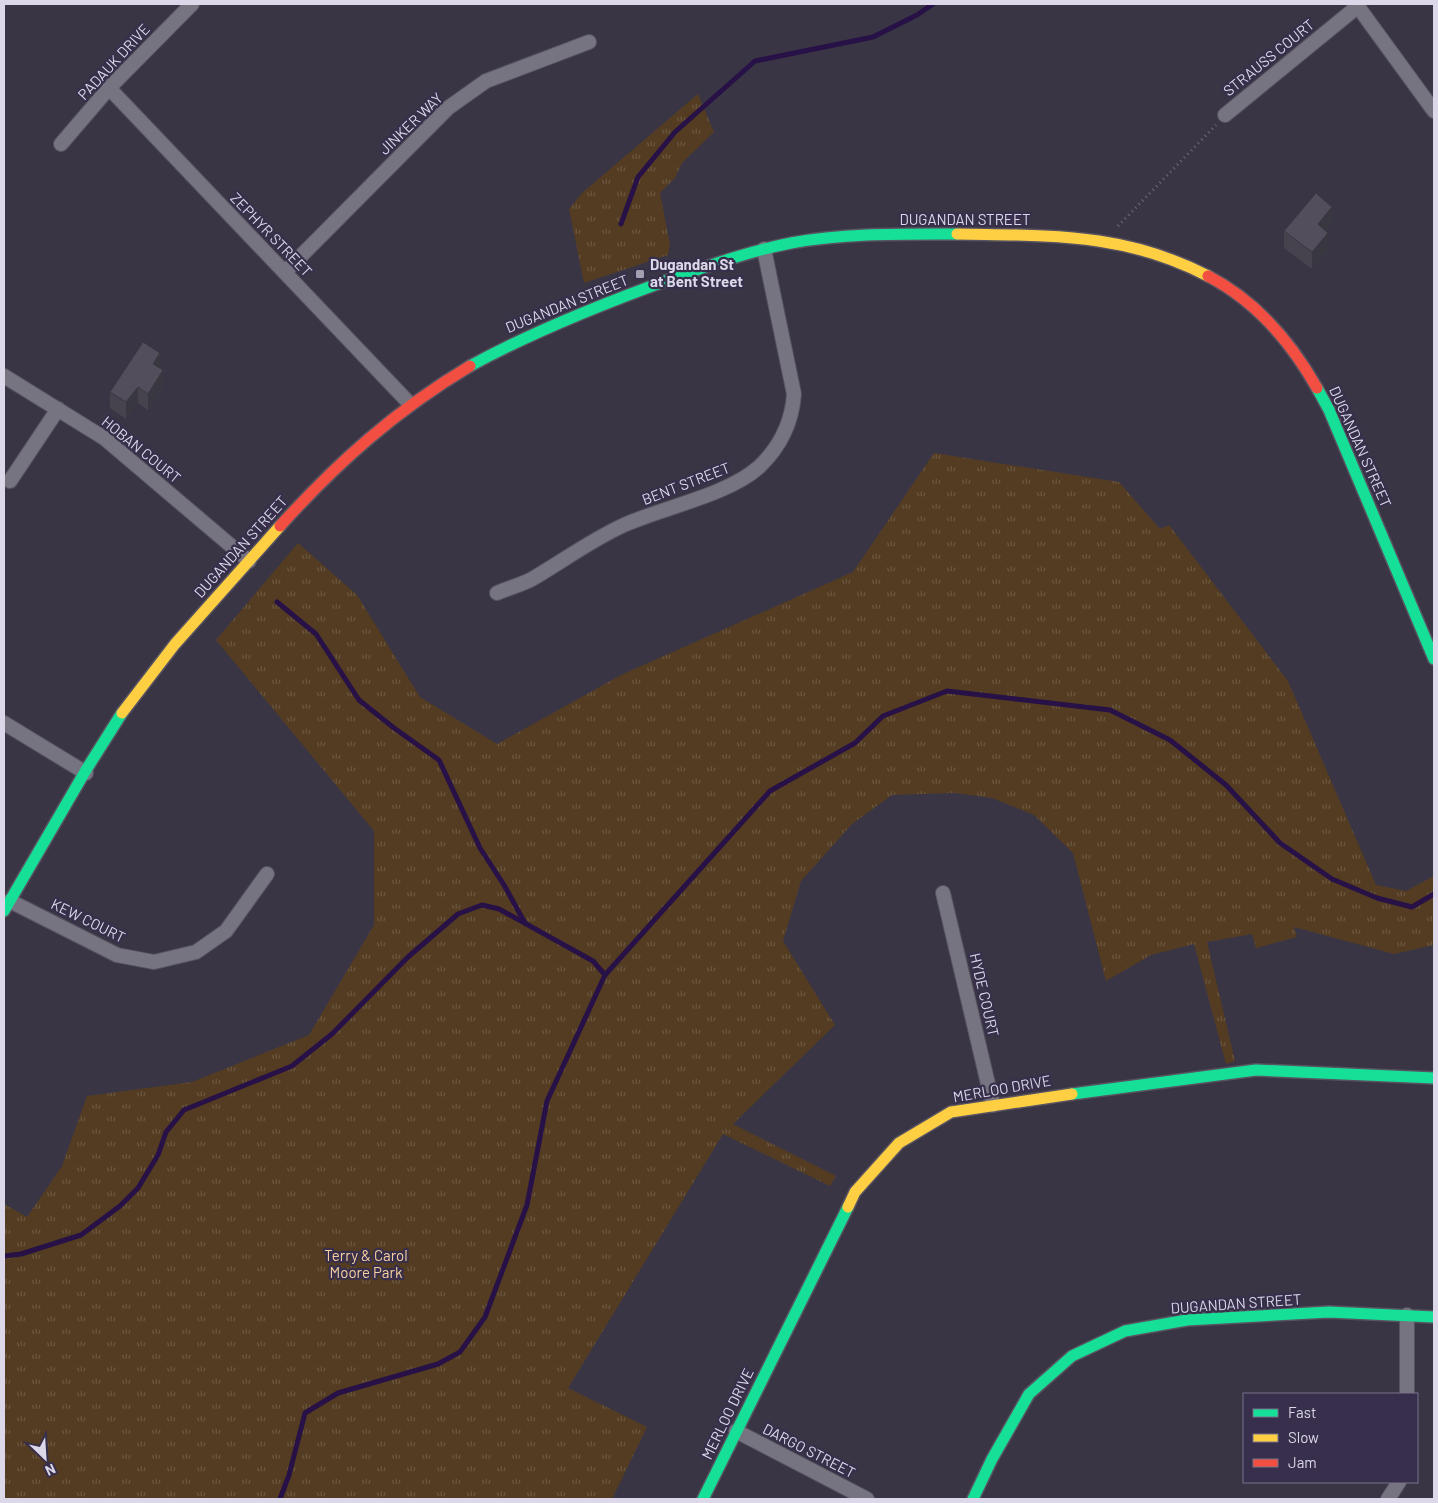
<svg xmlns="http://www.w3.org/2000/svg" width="1438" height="1503" viewBox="0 0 1438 1503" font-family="Barlow,sans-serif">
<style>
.park{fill:url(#park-tufts)}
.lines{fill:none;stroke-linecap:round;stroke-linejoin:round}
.stream{stroke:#271147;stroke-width:5}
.street-casing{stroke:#575360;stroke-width:16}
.fast-casing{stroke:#575360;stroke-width:14}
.slow-casing{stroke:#575360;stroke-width:14}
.jam-casing{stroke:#575360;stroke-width:14}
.path{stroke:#6f6b77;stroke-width:3;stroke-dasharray:1 4;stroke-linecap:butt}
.street{stroke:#777481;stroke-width:14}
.fast{stroke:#16e098;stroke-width:11}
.slow{stroke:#ffcf43;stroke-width:11}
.jam{stroke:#f24e42;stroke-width:11}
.wall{fill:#47434e}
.shaded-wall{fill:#393740}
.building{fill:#524e5b;stroke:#393740}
.poi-dot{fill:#a39fb0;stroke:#372f4b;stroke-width:2}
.labels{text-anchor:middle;stroke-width:4.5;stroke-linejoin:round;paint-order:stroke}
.street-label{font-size:15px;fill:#dcd8e9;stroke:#372f4b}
.poi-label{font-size:15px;font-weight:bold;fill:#dcd8e9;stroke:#372f4b;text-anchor:start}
.park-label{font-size:15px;fill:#f8cf9e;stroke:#372f4b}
</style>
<defs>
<pattern id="park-tufts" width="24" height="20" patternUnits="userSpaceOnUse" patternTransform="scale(1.25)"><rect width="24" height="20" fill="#533c21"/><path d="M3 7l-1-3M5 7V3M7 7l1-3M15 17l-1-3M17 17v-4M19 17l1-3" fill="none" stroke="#6b5741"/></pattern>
</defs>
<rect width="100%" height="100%" fill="#3a3545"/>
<g class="park">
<path d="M698 94 714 132 682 163 675 178 660 193 670 245 668 255 584 283 569 209 582 193Z"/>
<path d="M934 453 1119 482 1160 529 1169 525 1288 681 1376 885 1406 891 1434 876V945L1394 954 1294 927 1297 937 1256 948 1252 934 1207 942 1235 1061 1226 1064 1194 944 1151 955 1106 981 1073 853 1034 815 992 798 955 793 892 795 852 824 801 881 783 941 835 1025 733 1124 836 1176 830 1186 723 1134 568 1388 647 1427 612 1499H4V1204L27 1217 62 1166 87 1096 192 1082 309 1035 374 925V831L216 640 298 543 357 595 420 697 497 744 621 675 853 572Z"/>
</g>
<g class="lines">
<g class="stream">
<path d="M621 224 638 177 675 132 755 61 873 37 917 15 933 4"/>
<path d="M277 602 316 634 359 700 394 728 439 760 480 848 504 885 525 923"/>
<path d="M4 1256 21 1254 81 1235 120 1206 138 1188 158 1155 166 1132 184 1110 292 1066 332 1034 408 957 458 914 482 905 499 909 593 961 605 975"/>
<path d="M280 1499 289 1475 305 1413 338 1393 438 1364 460 1352 485 1317 527 1205 547 1101 605 975 770 791 855 743 883 716 947 691 1110 710 1170 740 1226 785 1280 843 1332 879 1377 898 1412 907 1434 894"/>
</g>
<g class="street-casing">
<g id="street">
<path d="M1356 4 1434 111"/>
<path d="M109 88 410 404"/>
<path d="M1225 115 1357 7"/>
<path d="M61 144 109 88 192 4"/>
<path d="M285 272 448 108 486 81 589 42"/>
<path d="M4 376 104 438 249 561"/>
<path d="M10 481 58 409"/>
<path d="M497 593C508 588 521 585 532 579 563 561 591 540 624 525 664 507 728 495 759 467 781 446 792 423 794 394L764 249"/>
<path d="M4 723 86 773"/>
<path d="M943 893 993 1105"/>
<path d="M10 901 117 955 154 962 196 952 226 931 267 874"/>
<path d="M1407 1315V1394"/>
<path d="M736 1431 867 1499"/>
<path d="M1388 1499 1399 1482"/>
</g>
</g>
<g class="fast-casing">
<g id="fast">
<path d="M470 366C534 331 602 304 671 279 711 265 750 251 791 243 845 233 902 234 957 234"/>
<path d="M1317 388 1329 410 1434 659"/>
<path d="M4 911 86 770 122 713"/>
<path d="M1072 1094 1256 1070 1434 1078"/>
<path d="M703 1499 848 1207"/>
<path d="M973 1499 992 1459 1029 1394 1072 1356 1125 1331 1187 1320 1329 1312 1434 1317"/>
</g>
</g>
<g class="slow-casing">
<g id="slow">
<path d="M957 234C1050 236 1123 232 1208 276"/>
<path d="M122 713 175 644 280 526"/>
<path d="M848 1207 855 1192 899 1143 951 1112 1072 1094"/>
</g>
</g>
<g class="jam-casing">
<g id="jam">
<path d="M1208 276C1256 301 1291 342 1317 388"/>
<path d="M280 526C338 462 395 411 470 366"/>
</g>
</g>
<path class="path" d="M1118 226 1216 125"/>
<use href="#street" class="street"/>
<use href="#fast" class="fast"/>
<use href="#slow" class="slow"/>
<use href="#jam" class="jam"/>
</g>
<g class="wall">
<path d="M1332 223 1325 231 1328 249 1312 269 1284 248V231Z"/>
<path d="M160 368 163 386 148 410 138 403 126 419 110 408V392Z"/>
</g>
<g class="shaded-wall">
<path d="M1332 207V223L1318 240V224Z"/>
<path d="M1328 233V249L1312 269V252Z"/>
<path d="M160 353V369L153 364Z"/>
<path d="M163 370V386L148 410V394Z"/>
<path d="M138 387V403L126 419V402Z"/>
</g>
<g class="building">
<path d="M1316 193 1332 207 1318 224 1328 233 1312 252 1284 231Z"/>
<path d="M143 342 160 353 153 364 163 370 148 394 138 387 126 402 110 392Z"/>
</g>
<rect class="poi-dot" x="635" y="269" width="10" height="10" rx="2.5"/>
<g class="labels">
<g class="street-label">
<text transform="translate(1269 58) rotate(-39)" y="5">STRAUSS COURT</text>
<text transform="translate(114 62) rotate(-47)" y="5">PADAUK DRIVE</text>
<text transform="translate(411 124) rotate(-44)" y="5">JINKER WAY</text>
<text x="965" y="225">DUGANDAN STREET</text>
<text transform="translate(271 235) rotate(46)" y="5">ZEPHYR STREET</text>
<text transform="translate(567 304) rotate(-22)" y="5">DUGANDAN STREET</text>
<text transform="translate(1360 447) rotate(66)" y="5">DUGANDAN STREET</text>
<text transform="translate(141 450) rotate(39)" y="5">HOBAN COURT</text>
<text transform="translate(686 484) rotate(-21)" y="5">BENT STREET</text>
<text transform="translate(241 547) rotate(-48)" y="5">DUGANDAN STREET</text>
<text transform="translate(88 921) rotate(26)" y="5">KEW COURT</text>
<text transform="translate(984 995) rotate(77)" y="5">HYDE COURT</text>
<text transform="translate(1002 1089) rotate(-10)" y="5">MERLOO DRIVE</text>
<text transform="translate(1236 1304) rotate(-4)" y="5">DUGANDAN STREET</text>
<text transform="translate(728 1414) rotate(-64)" y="5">MERLOO DRIVE</text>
<text transform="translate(809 1451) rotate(27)" y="5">DARGO STREET</text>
</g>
<g class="poi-label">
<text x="650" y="270">Dugandan St<tspan x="650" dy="17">at Bent Street</tspan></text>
</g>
<g class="park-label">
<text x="366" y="1261">Terry &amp; Carol<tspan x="366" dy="17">Moore Park</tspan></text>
</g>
</g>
<rect width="1438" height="1503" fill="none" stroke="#dcd8e9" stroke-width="10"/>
<rect x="1243" y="1393" width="175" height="90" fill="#372f4b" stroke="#79738a"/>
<rect x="1253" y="1409" width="25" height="8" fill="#16e098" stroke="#79738a"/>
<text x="1288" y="1418" font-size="15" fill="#dcd8e9">Fast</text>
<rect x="1253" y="1434" width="25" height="8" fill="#ffcf43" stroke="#79738a"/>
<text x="1288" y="1443" font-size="15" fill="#dcd8e9">Slow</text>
<rect x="1253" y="1459" width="25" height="8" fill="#f24e42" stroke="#79738a"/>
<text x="1288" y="1468" font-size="15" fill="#dcd8e9">Jam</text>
<g transform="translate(45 1458) rotate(155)" stroke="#372f4b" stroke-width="4" paint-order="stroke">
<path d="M0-4L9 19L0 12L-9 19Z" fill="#dcd8e9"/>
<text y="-8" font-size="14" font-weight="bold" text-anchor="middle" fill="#dcd8e9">N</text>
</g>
</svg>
